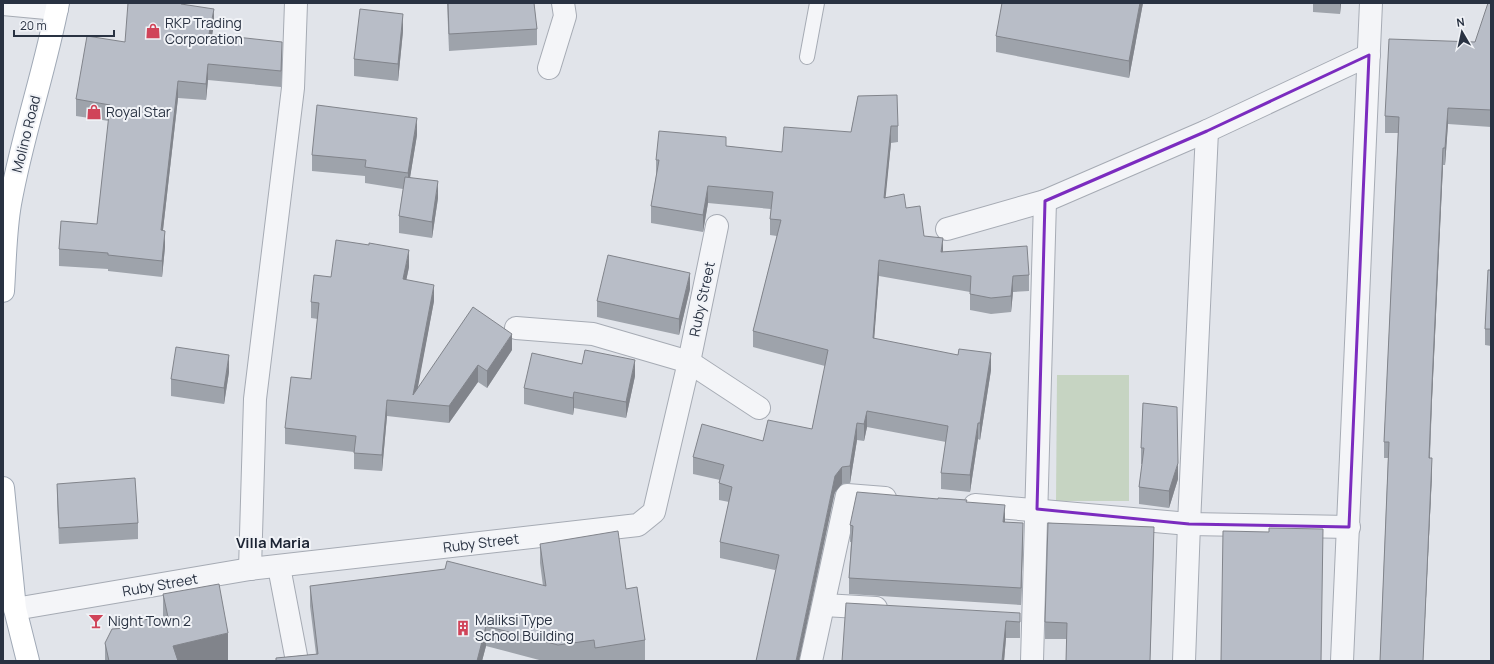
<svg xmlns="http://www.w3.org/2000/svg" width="1494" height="664" viewBox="0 0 1494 664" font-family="Manrope,sans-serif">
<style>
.green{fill:#c6d4c2}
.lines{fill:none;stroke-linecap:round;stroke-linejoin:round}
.lane-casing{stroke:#a6abb4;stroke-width:16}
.street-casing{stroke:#a6abb4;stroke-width:24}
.primary-casing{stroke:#a0a9b6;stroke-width:24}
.lane{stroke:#f4f5f8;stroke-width:14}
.street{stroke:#f4f5f8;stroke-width:22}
.primary{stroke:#fff;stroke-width:22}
.wall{fill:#9ea3ab}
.shaded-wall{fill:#81848b}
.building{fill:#b8bdc7;stroke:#81848b}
.marked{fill:none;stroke:#7b2cbf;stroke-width:3;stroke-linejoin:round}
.labels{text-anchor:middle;stroke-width:4;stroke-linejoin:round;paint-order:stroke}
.poi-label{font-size:14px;fill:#293242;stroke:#f1f3f7;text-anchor:start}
.street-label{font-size:14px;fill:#293242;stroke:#f1f3f7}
.neighbourhood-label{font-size:15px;font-weight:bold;fill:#1b2333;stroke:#f1f3f7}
</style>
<rect width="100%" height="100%" fill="#e1e4ea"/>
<path class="green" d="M1057 375H1129V501H1056Z"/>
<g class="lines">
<g class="lane-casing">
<path id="lane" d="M807 57 817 3"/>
</g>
<g class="street-casing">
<g id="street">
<path d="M3 4 57 9"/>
<path d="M549 68 565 16 563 3"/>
<path d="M947 229 1045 201 1207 131 1369 55"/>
<path d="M516 328 593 334 689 362 759 408"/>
<path d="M975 505 1189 524 1349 527"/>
<path d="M279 567 297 661"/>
<path d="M250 569 255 399 293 88 296 3"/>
<path d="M824 605 876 608"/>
<path d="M15 609 250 569 638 525 654 512 689 362 717 226"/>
<path d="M811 661 847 495 885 498"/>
<path d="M1032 661 1045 201"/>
<path d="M1184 661 1189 524 1207 131"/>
<path d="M1342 661 1371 3"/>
</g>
</g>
<g class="primary-casing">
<g id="primary">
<path d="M3 291C5 262 5 233 10 204 22 136 45 71 58 3"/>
<path d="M3 488 15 609 28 661"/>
</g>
</g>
<use href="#lane" class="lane"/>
<use href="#street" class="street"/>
<use href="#primary" class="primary"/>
</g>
<g class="wall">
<path d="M447 3H534L537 29V45L449 51Z"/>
<path d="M1143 3 1129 78 996 52V36Z"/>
<path d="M1313 3H1341L1340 14 1313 12Z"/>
<path d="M1491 3V127L1448 124 1445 165H1443L1432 400 1430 458 1432 474 1423 661H1380L1388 458H1384V442L1398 133H1385V116L1475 42Z"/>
<path d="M182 4 214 25 212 35 282 58 281 87 208 80 206 100 178 98 163 230 165 247 162 277 108 271V269L59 266V249L97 224 109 121 76 116V99L125 42Z"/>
<path d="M403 31 398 81 354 76V59Z"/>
<path d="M858 96 898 126V142L891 143 885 197 906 208 924 236 943 252 1029 275V291L1013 292 1011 312 991 314 970 310V292L879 276 874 338 991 370 980 440 978 439 970 492 941 489V473L946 442 867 427 864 441 857 440 850 483 842 484 775 570 720 558V542L729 502 719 500V483L720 480 693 474V457L812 429 825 366 753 347V331L777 236 770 235V219L771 209 708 203 703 232 651 223V206L656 176V160L726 146 782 152 851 132Z"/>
<path d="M417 135 410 177 438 198 432 238 399 233V216L403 189 365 183V176L312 171V155Z"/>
<path d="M409 267 406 280 434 301 417 389 512 350 487 388 478 382 449 423 387 416 382 471 354 469V452L285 444V428L311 379 318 319 311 318V302Z"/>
<path d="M1491 270V346L1485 345V329Z"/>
<path d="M690 289 679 335 597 317V301Z"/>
<path d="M229 372 224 404 171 396V379Z"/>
<path d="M635 376 626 418 574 408 573 415 524 404V388Z"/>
<path d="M1143 403 1178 479 1169 508 1139 504V487L1142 464H1141V448Z"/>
<path d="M57 484 138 523V539L59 544 57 500Z"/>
<path d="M967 502 1005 522 1023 539 1021 605 849 594V578L851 542H850V525Z"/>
<path d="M1154 543 1150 661H1066L1067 639H1045V622Z"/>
<path d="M540 544 626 589 645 640V660L637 661H594V660L587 661H543L486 646 482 661H276V658L316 654 310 606V586H543L540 563Z"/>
<path d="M163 594 228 661H105V643L126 628 163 618Z"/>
<path d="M1020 613V638H1006L1004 661H842Z"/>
</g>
<g class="shaded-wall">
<path d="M1140 3H1143L1129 78V61Z"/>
<path d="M1340 3H1341L1340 14Z"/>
<path d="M214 9V25L209 51V34Z"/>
<path d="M403 14V31L398 81V64Z"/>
<path d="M282 42V58L281 87V71Z"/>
<path d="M208 64V80L206 100V84Z"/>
<path d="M178 81V98L161 247V230Z"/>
<path d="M1448 108V124L1445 165V148Z"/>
<path d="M417 118V135L408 190V173Z"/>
<path d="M891 126V143L884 214V198Z"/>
<path d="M1443 148V165L1432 400 1429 474 1432 384Z"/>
<path d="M438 181V198L432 238V222Z"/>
<path d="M708 186V203L703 232V215Z"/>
<path d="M165 231V247L162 277V261Z"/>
<path d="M943 238V255L941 252Z"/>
<path d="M409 250V267L403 296V279Z"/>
<path d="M879 260V276L873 354V338Z"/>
<path d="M690 273V289L679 335V319Z"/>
<path d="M1013 276V292L1011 312V296Z"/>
<path d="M434 285V301L415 403 413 395Z"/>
<path d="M512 334V350L487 388V371Z"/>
<path d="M991 353V370L980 440V423Z"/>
<path d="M229 355V372L224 404V388Z"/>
<path d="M635 360V376L626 418V402Z"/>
<path d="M478 365V382L449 423V406Z"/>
<path d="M574 392V408L573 415V398Z"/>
<path d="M387 400V416L382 471V455Z"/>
<path d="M867 411V427L864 441V424Z"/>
<path d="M857 423V440L850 483V466Z"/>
<path d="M978 423V439L970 492V475Z"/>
<path d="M1432 458V474L1423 661Z"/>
<path d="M1178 463V479L1169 508V491Z"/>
<path d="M842 467V484L835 492 799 661H796L835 476Z"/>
<path d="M1005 505V522L1003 538V522Z"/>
<path d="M1023 523V539L1021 605V588Z"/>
<path d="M1006 621V638L1004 661H1002Z"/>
<path d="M486 626V646L482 661H477Z"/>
<path d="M228 633V661H173V646Z"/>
</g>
<g class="building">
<path d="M128 3H181V4L214 9 209 34 282 42 281 71 208 64 206 84 178 81 161 230 165 231 162 261 108 255V253L59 249 61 221 97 224 110 105 76 99 87 36 125 42Z"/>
<path d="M448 3H534L537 29 449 34Z"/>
<path d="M1002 3H1140L1129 61 996 36Z"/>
<path d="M1488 3H1491V110L1448 108 1445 148H1443L1432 384 1429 458H1432L1423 661H1380L1389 442H1384L1399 117 1385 116 1389 39 1475 42Z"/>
<path d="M360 9 403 14 398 64 354 59Z"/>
<path d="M897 95 898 126H891L884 198 904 194 906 208 920 206 924 236 943 238 941 252 1027 246 1029 275 1013 276 1011 296 991 298 970 294 971 276 879 260 873 338 958 355 959 349 991 353 980 423H978L970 475 941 473 948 426 867 411 864 424 857 423 850 466 842 467 835 476 796 661H756L779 555 720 542 732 487 719 483 724 465 693 457 702 424 763 441 768 420 812 429 828 350 753 331 781 220 770 219 773 192 708 186 703 215 651 206 659 160H656L659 131 726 137V146L782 152 784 127 851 132 858 96Z"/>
<path d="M317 105 417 118 408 173 365 167 366 160 312 155Z"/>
<path d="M405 177 438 181 432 222 399 216Z"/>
<path d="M336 240 369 245V243L409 250 403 279 434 285 413 395 473 307 512 334 487 371 478 365 449 406 387 400 382 455 354 453 356 436 285 428 291 377 311 379 319 303 311 302 314 275 331 277Z"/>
<path d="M608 255 690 273 679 319 597 301Z"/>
<path d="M1488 270H1491V329H1485Z"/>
<path d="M176 347 229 355 224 388 171 379Z"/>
<path d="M585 350 635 360 626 402 574 392 573 398 524 388 532 353 582 364Z"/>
<path d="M1143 403 1177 407 1178 463 1169 491 1139 487 1144 448H1141Z"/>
<path d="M135 478 138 523 59 528 57 484Z"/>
<path d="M857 492 938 499V498L967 500 966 502 1005 505 1003 522 1023 523 1021 588 849 578 853 526 850 525Z"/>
<path d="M1048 523 1154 527 1150 661H1066L1067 623 1045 622Z"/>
<path d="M1269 528 1323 529 1321 661H1221L1223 531 1269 532Z"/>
<path d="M618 531 626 589 637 587 645 640 595 648 594 640 558 645 486 626 477 661H276V658L318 654 310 586 445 569 447 561 546 586 540 544Z"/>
<path d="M219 584 228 633 173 646 178 661H109L105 643 112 629 126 628V622L168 617 163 594Z"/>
<path d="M846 603 1020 613V622L1006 621 1002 661H842Z"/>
</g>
<path class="marked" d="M1369 55 1349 527 1189 524 1037 509 1045 201 1207 131Z"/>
<defs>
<g id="shop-bare" transform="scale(1.2)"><path d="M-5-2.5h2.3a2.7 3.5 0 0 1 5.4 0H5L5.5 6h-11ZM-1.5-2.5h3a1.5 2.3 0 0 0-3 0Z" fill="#d04459" stroke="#f1f3f7" stroke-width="2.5" paint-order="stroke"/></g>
<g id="bar-bare" transform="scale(1.2)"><path d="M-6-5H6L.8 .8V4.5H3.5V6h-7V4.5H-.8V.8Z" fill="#d04459" stroke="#f1f3f7" stroke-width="2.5" paint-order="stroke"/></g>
<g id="building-bare" transform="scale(1.2)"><path d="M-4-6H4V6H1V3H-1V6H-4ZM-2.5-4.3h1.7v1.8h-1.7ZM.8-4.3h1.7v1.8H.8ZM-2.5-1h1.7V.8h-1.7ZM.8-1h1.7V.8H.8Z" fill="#d04459" stroke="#f1f3f7" stroke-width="2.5" paint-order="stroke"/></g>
</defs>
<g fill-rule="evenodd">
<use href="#shop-bare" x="153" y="31"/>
<use href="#shop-bare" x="94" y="112"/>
<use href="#bar-bare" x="96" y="621"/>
<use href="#building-bare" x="463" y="628"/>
</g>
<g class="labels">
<g class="poi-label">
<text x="165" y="28">RKP Trading<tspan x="165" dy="16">Corporation</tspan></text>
<text x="106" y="117">Royal Star</text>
<text x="475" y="625">Maliksi Type<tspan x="475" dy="16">School Building</tspan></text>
<text x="108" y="626">Night Town 2</text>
</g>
<g class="street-label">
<text transform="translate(26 134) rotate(-76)" y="5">Molino Road</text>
<text transform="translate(702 299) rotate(-78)" y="5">Ruby Street</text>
<text transform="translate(481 543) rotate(-7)" y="5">Ruby Street</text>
<text transform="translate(160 585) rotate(-10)" y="5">Ruby Street</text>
</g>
<g class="neighbourhood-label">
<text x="273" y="548">Villa Maria</text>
</g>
</g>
<rect width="1494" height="664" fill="none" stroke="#293242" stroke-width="8"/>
<g transform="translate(1462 32) rotate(351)" stroke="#f1f3f7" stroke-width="3" paint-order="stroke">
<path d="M0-3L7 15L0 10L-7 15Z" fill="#293242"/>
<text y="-6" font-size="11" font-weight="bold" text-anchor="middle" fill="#293242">N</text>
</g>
<path d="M14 30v6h100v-6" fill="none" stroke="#293242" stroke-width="2"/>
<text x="20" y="30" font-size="12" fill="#293242" stroke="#f1f3f7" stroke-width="3" paint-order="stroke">20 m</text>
</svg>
